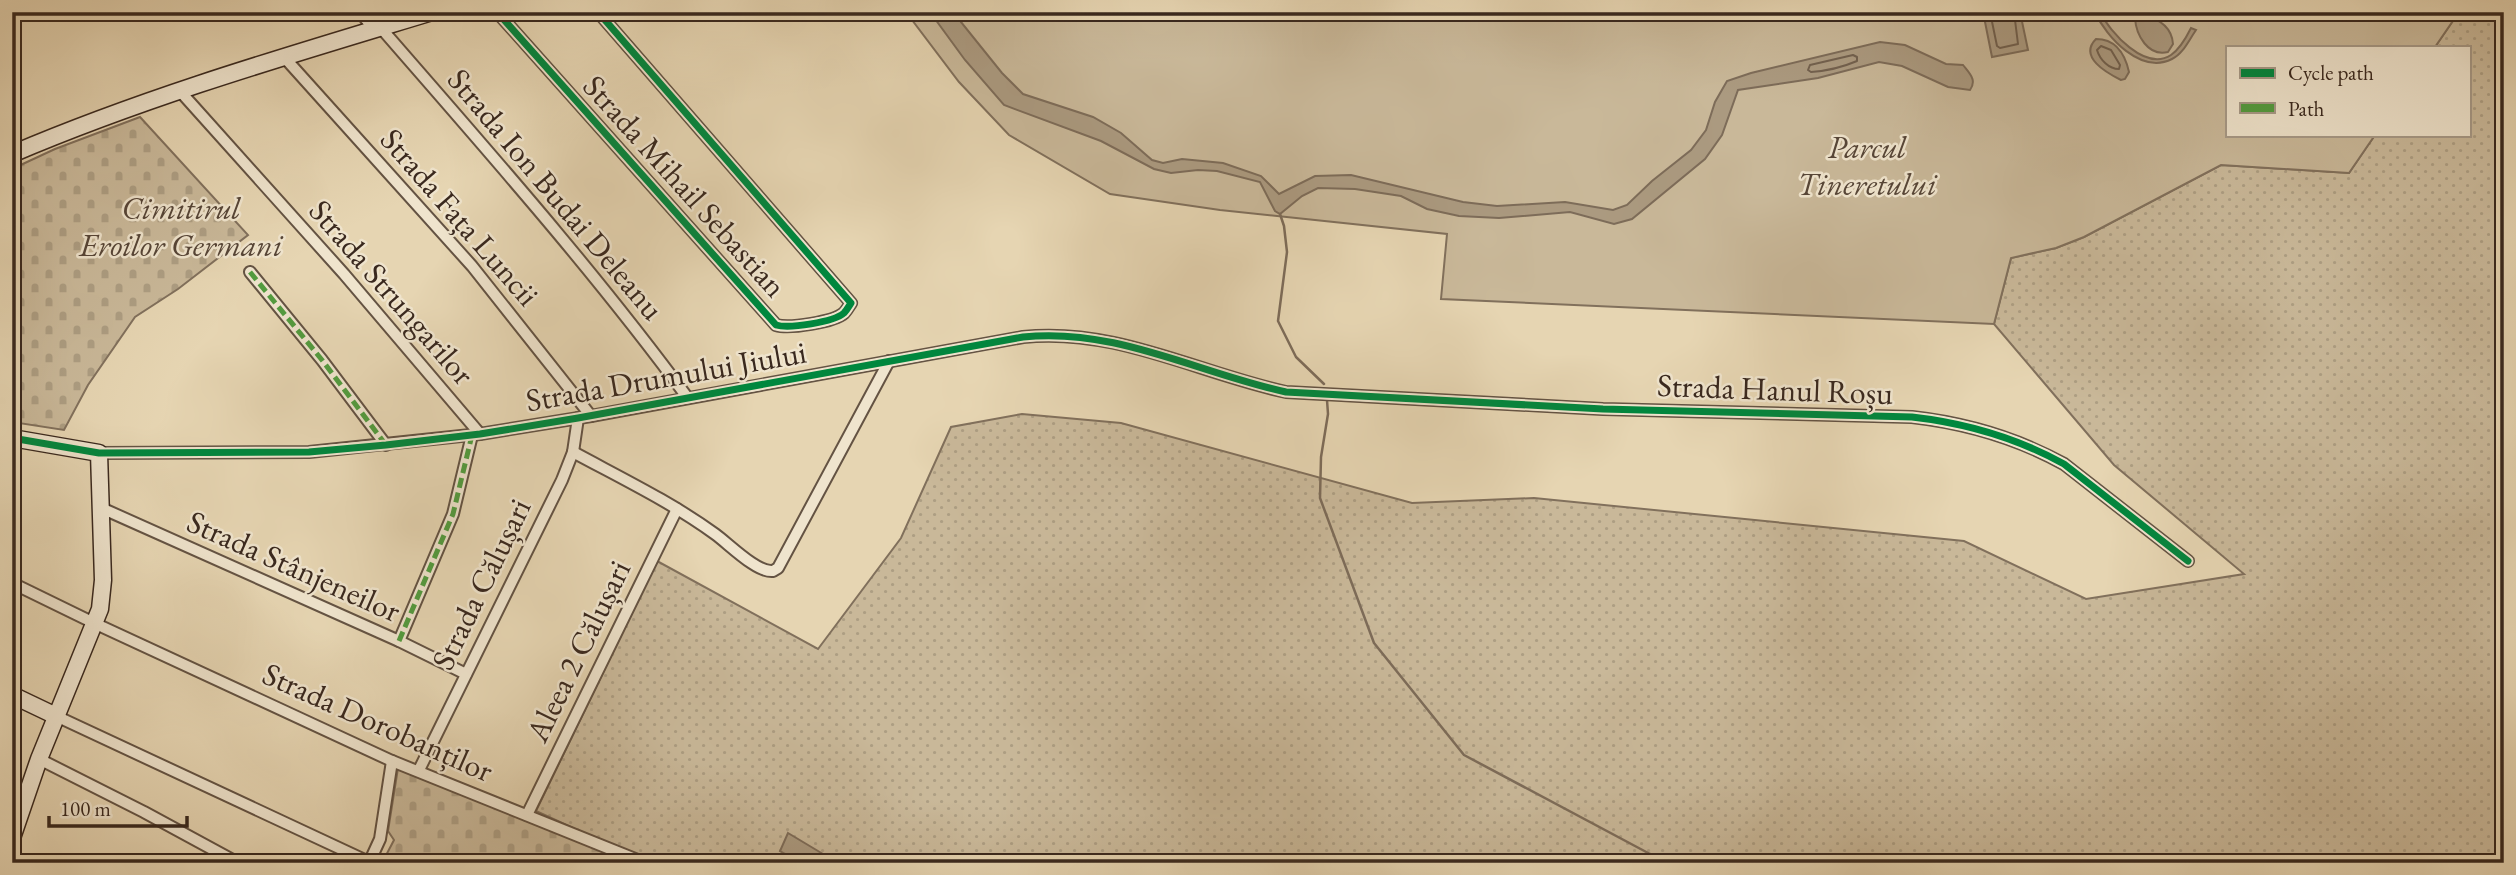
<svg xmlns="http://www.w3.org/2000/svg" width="2516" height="875" viewBox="0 0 2516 875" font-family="'EB Garamond',serif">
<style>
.grass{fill:url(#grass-dots);stroke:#81705c;stroke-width:2}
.cemetery{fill:url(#cemetery-stones);stroke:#81705c;stroke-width:2}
.park{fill:#c9b899;stroke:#81705c;stroke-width:2}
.water{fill:#ab9a80;stroke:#7d6c59;stroke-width:2}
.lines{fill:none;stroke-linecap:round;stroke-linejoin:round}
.shore{stroke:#72614f;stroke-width:2}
.stream{stroke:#7d6c59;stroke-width:2.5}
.street-casing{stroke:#645343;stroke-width:14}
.secondary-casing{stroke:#39281e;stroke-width:19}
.street{stroke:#efe4cd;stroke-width:10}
.secondary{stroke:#efe4cd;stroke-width:16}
.quiet{stroke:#529c3f;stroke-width:5;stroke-dasharray:10 5;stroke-linecap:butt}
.cycleway-casing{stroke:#efe4cd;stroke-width:11}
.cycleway{stroke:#00873e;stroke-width:7}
.labels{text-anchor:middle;stroke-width:5;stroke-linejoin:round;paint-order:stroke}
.park-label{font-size:32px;font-style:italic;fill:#564537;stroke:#efe4cd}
.street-label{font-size:32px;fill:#39281e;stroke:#efe4cd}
</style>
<defs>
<pattern id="grass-dots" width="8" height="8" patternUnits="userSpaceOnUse" patternTransform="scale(1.75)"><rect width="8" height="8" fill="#c9b899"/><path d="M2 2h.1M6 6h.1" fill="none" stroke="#ad9e83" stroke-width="1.8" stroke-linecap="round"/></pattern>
<pattern id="cemetery-stones" width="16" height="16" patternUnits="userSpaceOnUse" patternTransform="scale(1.75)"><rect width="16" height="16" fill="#c9b899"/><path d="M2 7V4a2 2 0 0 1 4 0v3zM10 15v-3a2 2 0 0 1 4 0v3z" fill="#ad9e83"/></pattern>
</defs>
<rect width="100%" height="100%" fill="#e6d5b2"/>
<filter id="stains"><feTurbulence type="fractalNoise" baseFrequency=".00286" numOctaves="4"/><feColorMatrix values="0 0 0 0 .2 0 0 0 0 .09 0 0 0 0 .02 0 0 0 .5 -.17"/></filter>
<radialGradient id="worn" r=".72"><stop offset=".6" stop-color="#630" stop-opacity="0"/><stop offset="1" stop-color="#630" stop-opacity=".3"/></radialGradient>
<path class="grass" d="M2459 12H2504V863H649L536 811 657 561 818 649 901 538 951 427 1022 414 1121 423 1412 503 1534 498 1964 541 2086 599 2244 574 2114 465 1994 324 2011 258 2056 248 2084 237 2221 165 2349 173 2375 135H2469V47H2435Z"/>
<g class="cemetery">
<path d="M140 117 248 235 178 289 135 317 88 385 64 430 12 422V169L55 149Z"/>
<path d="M398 768 636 863H382L394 840 388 831Z"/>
</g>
<path class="park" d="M906 12H2459L2435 47H2227V135H2375L2349 173 2221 165 2084 237 2056 248 2011 258 1994 324 1441 299 1447 234 1220 210 1110 194 1009 135 959 82Z"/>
<g class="water">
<path d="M930 12H953L1002 73 1023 94 1093 117 1121 133 1152 160 1163 163 1182 159 1223 163 1261 176 1279 194 1315 176 1351 175 1463 202 1497 206 1565 202 1613 210 1627 205 1652 181 1691 150 1706 130 1715 102 1727 81 1751 73 1880 42 1905 45 1946 64 1963 65C1970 74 1977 80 1970 90L1948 87 1902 66 1879 62 1818 78 1738 90 1722 135 1705 159 1632 219 1614 224 1570 212 1499 218 1459 216 1427 209 1401 196 1355 189 1318 188 1302 196 1280 214 1275 211 1260 182 1217 171 1198 170 1171 173 1154 169 1101 141 1004 105 965 60Z"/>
<path d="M1983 12H2020L2028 50 1992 57Z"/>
<path d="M2095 12H2100C2110 32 2145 72 2171 55 2180 49 2186 38 2191 28L2196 30C2189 40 2183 54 2172 59 2141 75 2106 37 2095 12Z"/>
<path d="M2141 14C2157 18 2172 26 2173 44L2168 52C2148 57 2136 35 2135 18Z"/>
<path d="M2096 39C2116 39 2125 54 2129 72L2125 79 2121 80C2107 73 2078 57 2096 39Z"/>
<path d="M788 833 833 860 831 863H801L780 851Z"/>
</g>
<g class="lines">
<g class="shore">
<path d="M1990 12 1997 46 2000 48 2018 44 2014 12"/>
<path d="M2101 46 2111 50 2120 65 2119 69C2109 69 2100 60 2097 50Z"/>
<path d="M1853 55 1857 57V61C1843 67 1826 71 1811 72L1808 70 1810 65Z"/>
</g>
<g class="stream">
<path d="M1280 214 1284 226 1287 252 1278 321 1296 357 1324 384"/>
<path d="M1327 400 1328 414 1321 457 1320 498 1374 643 1464 755 1650 854 1673 863"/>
</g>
<g class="street-casing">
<g id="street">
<path d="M360 12 374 29"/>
<path d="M497 12 776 325C789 329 834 322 844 313 847 310 849 306 851 303L598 12"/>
<path d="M381 28C486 149 592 268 687 397"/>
<path d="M284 57 472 266 591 416"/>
<path d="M179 90 344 274 480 434"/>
<path d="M250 272 322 360 386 445"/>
<path d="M573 452C621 478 671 502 715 534 729 544 757 573 773 571L778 568 889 361"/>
<path d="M99 453 309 452 480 434 591 416 1023 337C1115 327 1198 373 1286 392L1603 409 1912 417C1965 423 2017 438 2064 464L2188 561"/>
<path d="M99 507 399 641 466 674"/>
<path d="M12 583 94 623 392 761 645 863"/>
<path d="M399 641 453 514 472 435"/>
<path d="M56 716 369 862"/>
<path d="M39 759 144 812 238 863"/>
<path d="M419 770 562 480 573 452 578 418"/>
<path d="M527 815 677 509"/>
<path d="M369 863 380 839 392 761"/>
</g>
</g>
<g class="secondary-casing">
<g id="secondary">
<path d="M12 154C148 96 290 55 432 12"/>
<path d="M12 438 99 453 103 580 100 609 39 759 12 838"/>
<path d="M12 695 56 716"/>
</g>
</g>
<use href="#street" class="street"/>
<use href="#secondary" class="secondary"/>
<g class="quiet">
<path d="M250 272 322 360 386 445"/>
<path d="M399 641 453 514 472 435"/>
</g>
<g class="cycleway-casing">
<g id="cycleway">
<path d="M497 12 776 325C789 329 834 322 844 313 847 310 849 306 851 303L598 12"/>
<path d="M12 438 99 453 309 452 386 445 480 434 578 418 1023 337C1115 327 1198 373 1286 392L1603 409 1912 417C1965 423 2017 438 2064 464L2188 561"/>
</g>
</g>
<use href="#cycleway" class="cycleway"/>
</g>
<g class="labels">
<g class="park-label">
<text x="1867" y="158">Parcul<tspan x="1867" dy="37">Tineretului</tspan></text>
<text x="181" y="219">Cimitirul<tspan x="181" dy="37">Eroilor Germani</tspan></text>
</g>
<g class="street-label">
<text transform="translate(685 186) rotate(48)" y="11">Strada Mihail Sebastian</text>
<text transform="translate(556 194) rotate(50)" y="11">Strada Ion Budai Deleanu</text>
<text transform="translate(460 217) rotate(49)" y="11">Strada Fața Luncii</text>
<text transform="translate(392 292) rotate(49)" y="11">Strada Strungarilor</text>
<text transform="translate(666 376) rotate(-10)" y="11">Strada Drumului Jiului</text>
<text transform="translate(1775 389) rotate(2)" y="11">Strada Hanul Roșu</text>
<text transform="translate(294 566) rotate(24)" y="11">Strada Stânjeneilor</text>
<text transform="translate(481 584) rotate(-64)" y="11">Strada Călușari</text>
<text transform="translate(578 651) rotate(-64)" y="11">Aleea 2 Călușari</text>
<text transform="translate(378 722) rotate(24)" y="11">Strada Dorobanților</text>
</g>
</g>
<rect width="2516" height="875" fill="none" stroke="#e6d5b2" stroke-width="42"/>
<rect x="14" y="14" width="2488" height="847" fill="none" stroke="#39281e" stroke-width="3.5"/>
<rect x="21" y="21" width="2474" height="833" fill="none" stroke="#39281e" stroke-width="2"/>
<rect x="2226" y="46" width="245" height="91" fill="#efe4cd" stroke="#a69987" stroke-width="2"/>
<rect x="2240" y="68" width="35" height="10" fill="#00873e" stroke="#a69987" stroke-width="2"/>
<text x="2288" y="80" font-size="21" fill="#39281e">Cycle path</text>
<rect x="2240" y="103" width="35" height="10" fill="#529c3f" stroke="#a69987" stroke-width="2"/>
<text x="2288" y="116" font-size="21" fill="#39281e">Path</text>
<path d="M49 816v10h138v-10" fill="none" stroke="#39281e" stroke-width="3.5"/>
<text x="60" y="816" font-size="21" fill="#39281e" stroke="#efe4cd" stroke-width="5" paint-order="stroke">100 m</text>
<rect width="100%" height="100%" filter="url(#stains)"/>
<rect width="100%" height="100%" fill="url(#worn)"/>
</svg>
